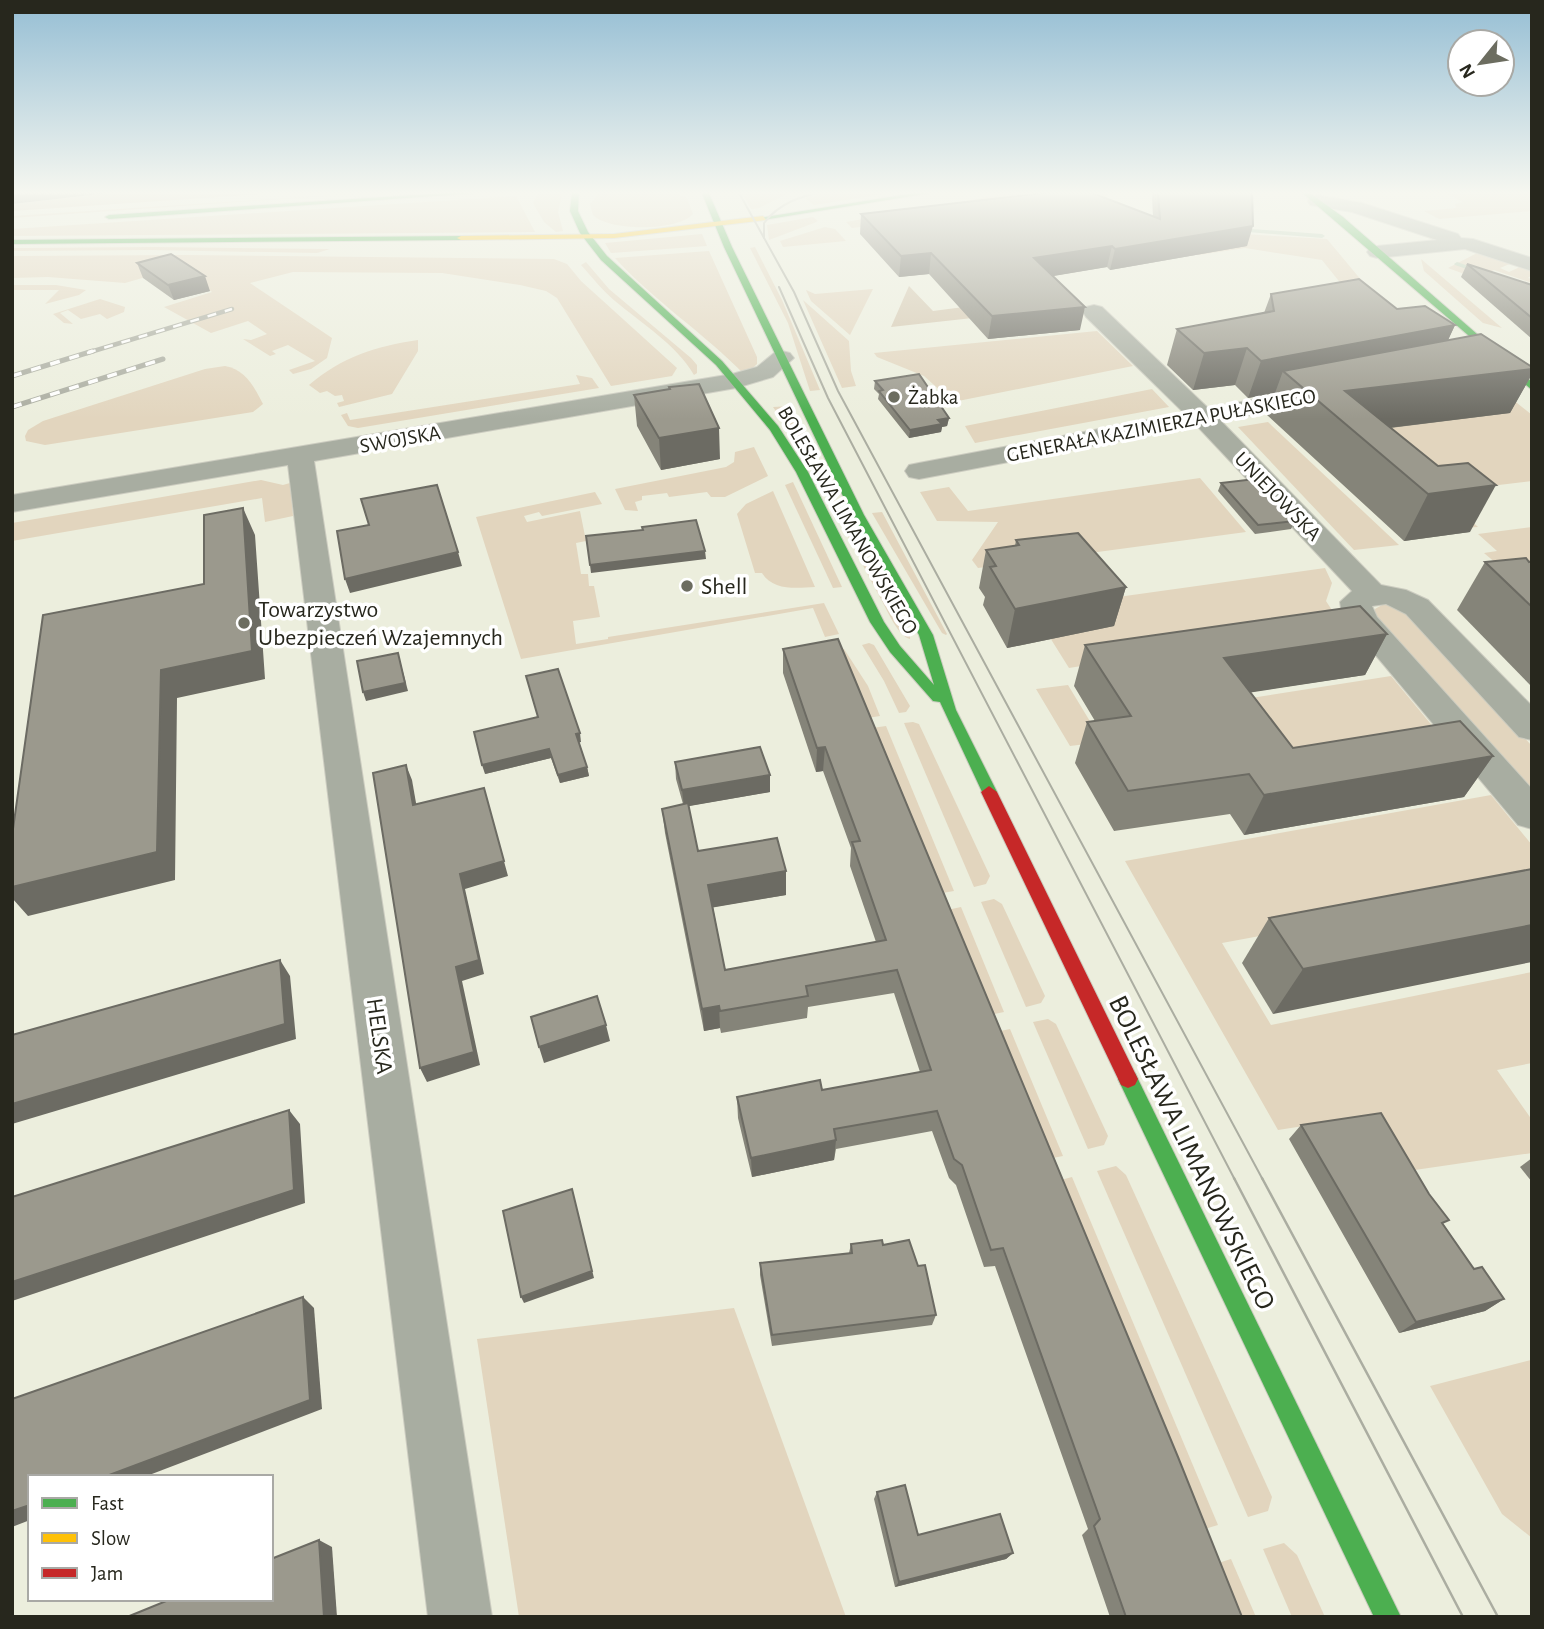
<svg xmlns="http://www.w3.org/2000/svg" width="1544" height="1629" viewBox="0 0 1544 1629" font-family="'Alegreya Sans',sans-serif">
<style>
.green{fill:#e2d5be}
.forest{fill:#d3c6ae}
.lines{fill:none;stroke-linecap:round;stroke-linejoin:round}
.stream{fill:#b8ceb5;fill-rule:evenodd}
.street-casing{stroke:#ccccc0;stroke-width:2}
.fast-casing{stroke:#ccccc0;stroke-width:2}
.slow-casing{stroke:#ccccc0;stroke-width:2}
.jam-casing{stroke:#ccccc0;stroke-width:2}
.street{fill:#a8ada1;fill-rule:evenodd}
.fast{fill:#4caf50;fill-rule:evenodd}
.slow{fill:#ffc107;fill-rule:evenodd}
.jam{fill:#c62828;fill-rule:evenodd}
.tram-far1{stroke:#abada1;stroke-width:2}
.tram{stroke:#abada1;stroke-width:2.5}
.rail-far1-casing{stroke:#abada1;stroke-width:4.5}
.rail-casing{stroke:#abada1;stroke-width:5}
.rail-far1{stroke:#fff;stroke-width:2.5;stroke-dasharray:9;stroke-linecap:butt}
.rail{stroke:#fff;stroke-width:3.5;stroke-dasharray:10;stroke-linecap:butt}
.wall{fill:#858479}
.shaded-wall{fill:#6c6b63}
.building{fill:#9b998d;stroke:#6c6b63;stroke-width:2}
.poi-dot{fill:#6c6d60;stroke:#fff;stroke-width:2.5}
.labels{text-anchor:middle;stroke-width:7;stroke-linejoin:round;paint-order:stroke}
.far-poi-label{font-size:21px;fill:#27271d;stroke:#fff;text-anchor:start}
.far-street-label{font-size:21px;fill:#27271d;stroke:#fff}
.poi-label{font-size:24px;fill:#27271d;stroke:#fff;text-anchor:start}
.street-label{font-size:24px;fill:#27271d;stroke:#fff}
.near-street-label{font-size:28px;fill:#27271d;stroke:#fff}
</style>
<rect width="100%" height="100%" fill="#eceedd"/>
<g class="green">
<path d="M396 191 12 218V216Z"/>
<path d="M612 191H671L687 198 693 214C678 231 610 232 593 215L590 204 598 195Z"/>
<path d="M741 191H783L787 194 759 208 751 209Z"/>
<path d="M833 191H903L814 205 805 198Z"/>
<path d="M1021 191H1085L1108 195 1104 198 1001 197 1013 208 852 228 846 222Z"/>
<path d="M1442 191H1532V211L1439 219 1424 211 1456 208 1455 204 1463 202Z"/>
<path d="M538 194H562L558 212 563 231 556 232 544 222 533 203Z"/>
<path d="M516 196 535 232 12 236V229Z"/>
<path d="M813 217 818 221 814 223 769 240 767 225Z"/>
<path d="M825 227 835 229 846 241 783 247 780 241Z"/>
<path d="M1140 228 1327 239 1362 281V310L1322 260 1245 248 1199 255Z"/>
<path d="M702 234 707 246 611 253 605 243Z"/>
<path d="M154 247 330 249 317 253 150 250 12 251V248H28Z"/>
<path d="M755 247 782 300 820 390 810 391 788 323 750 248Z"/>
<path d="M709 251 757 357V364L745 375C704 333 654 301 615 258Z"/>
<path d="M1479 252 1512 263 1500 268 1509 272 1522 266 1532 268V275L1528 278 1532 279V283L1494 270 1480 277 1532 299 1448 268Z"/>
<path d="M185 255 554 259 567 264 581 281 677 368 672 376 611 386 557 298 546 291 520 285 442 273 293 272 250 283 332 338 327 358 311 369 293 374 289 370 315 361 288 345 272 351 276 354 270 356 243 339 251 340 267 334 248 321 211 333 164 307 212 292 177 268 125 283 48 277 12 278V256Z"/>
<path d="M1421 259 1502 328 1483 323 1424 271Z"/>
<path d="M586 262 609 289 691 358 697 365V373L694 375C676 344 641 323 615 301 602 290 592 277 581 265Z"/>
<path d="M12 285H56L86 290 79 295 45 304 59 290H12Z"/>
<path d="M873 289 850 335 811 301 806 290 815 294Z"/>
<path d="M100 299 125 307 124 312 107 319 100 314 81 319 68 310 60 313 73 324 64 323 53 314Z"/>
<path d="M803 300 849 341 851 371 856 386 842 388Z"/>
<path d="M1097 331 1133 366 953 402 924 376 877 357 874 353Z"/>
<path d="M418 340V351L392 394 339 407 337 403 344 401 342 395 335 396 327 391 320 393 309 385C342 357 376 346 418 340Z"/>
<path d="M225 366C245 369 255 388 263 404L253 412 45 445 26 441 25 436 28 430 43 421 205 369Z"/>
<path d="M576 375 592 378 599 388 358 428 348 426 341 415 347 413 350 420 580 384Z"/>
<path d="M1152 389 1169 407 975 443 965 426Z"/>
<path d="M1506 394 1532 415V481L1440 492 1478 527 1440 529 1311 415Z"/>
<path d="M791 406 842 515 910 635V639C898 636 888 612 882 601 846 536 817 468 773 407Z"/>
<path d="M1268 422 1399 545 1354 550 1238 427Z"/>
<path d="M754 447 768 476 725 497H711L707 492 669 497 667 493 642 496V500L635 502 638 511 625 510 615 489 726 467 734 462 735 452Z"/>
<path d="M1200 478 1246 532 978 568 972 560 998 522 937 521 920 492 949 487 968 511Z"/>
<path d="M261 480 283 485 290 483 293 516 265 522 262 498 12 541V523Z"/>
<path d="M793 482 842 587 833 588 785 485Z"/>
<path d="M773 491 815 587C796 588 773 591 762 573H755L737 514 746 504Z"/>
<path d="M595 492 602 504 542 516 539 512 524 516 527 522 580 511 586 541 576 543 581 574H588L589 586H594L600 617 573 621 576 644 608 639V637L824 603 839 634 825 637 813 608 521 659 476 517Z"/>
<path d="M882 512 947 634 946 635 942 633 872 513Z"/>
<path d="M1532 527V586L1524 587 1484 553 1497 551 1478 534Z"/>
<path d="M1325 568 1332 583 1326 601 1341 624 1069 668 1032 609Z"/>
<path d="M1382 605H1396L1413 616 1532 746V794L1375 617V609Z"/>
<path d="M869 643 874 645 910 706 906 712 899 713 884 681 862 645Z"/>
<path d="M844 649 868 686 880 716 861 719 836 651Z"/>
<path d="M1391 676 1444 740 1222 775 1191 731 1070 746 1036 689 1068 685 1091 723Z"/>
<path d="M913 722 919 724 990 876 986 884 974 887 904 723Z"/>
<path d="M886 726 954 891 931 895 865 729Z"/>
<path d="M1491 795 1532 845V885L1222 943 1271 1025 1532 972V1063L1497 1070 1532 1120V1153L1408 1171 1374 1115 1278 1130 1125 861Z"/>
<path d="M994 899 1002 904 1045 996 1041 1003 1026 1007 981 902Z"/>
<path d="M961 907 1004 1012 980 1017 938 912Z"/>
<path d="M1048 1019 1056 1024 1108 1136 1104 1145 1088 1149 1033 1022Z"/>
<path d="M1010 1029 1063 1156 1037 1161 986 1034Z"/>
<path d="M1116 1166 1126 1175 1272 1497 1268 1511 1248 1517 1097 1171Z"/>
<path d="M1072 1177 1218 1525 1188 1534 1046 1184Z"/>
<path d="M734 1308 846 1617H519L477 1339Z"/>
<path d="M1531 1360 1532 1362V1538L1502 1514 1430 1386Z"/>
<path d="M1284 1543 1297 1555 1325 1617H1292L1263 1549Z"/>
<path d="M1231 1559 1256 1617H1221L1202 1568Z"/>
</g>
<g class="forest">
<path d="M133 191H306L12 211V204Z"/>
<path d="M909 286 933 311 1050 296 1064 308 891 327Z"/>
</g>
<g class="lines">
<g class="stream">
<path d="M1238 228 1322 234 1325 236 1322 238 1236 231Z"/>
<path d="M1457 262 1480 270 1481 271 1478 273 1455 265 1454 264Z"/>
</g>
<g class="street-casing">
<g id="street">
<path d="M1317 195 1362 203 1458 234 1461 238 1473 239 1532 258V271L1465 249 1377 258 1370 256 1367 252 1370 248 1377 246 1437 240 1352 212 1310 205 1308 201 1310 197Z"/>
<path d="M1094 305 1102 307 1208 408 1322 387 1331 389 1334 394 1331 399 1221 421 1381 585 1406 590 1428 600 1532 706V740L1519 737 1406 614 1386 604 1372 606 1377 617 1532 789V829L1518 825 1347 621 1342 614 1340 602 1352 591 1197 426 919 479 909 477 905 471 909 465 919 463 1184 413 1086 317 1083 312 1086 307Z"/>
<path d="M782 351 790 353 794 358 773 377 736 388 314 461 492 1617H428L288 465 12 512V495L732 374 757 367 774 353Z"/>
</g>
</g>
<g class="fast-casing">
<g id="fast">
<path d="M474 191H506L109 219 105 217 109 215Z"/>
<path d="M572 191H579L578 211 588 232 607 256 722 361 778 426 808 472 884 622 900 646 934 685 919 635 852 515 724 247 701 191H708L732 247 864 515 933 635 956 710 997 792 994 796H984L940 702 933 701 890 652 870 622 796 472 770 430 716 365 601 260 580 233 570 211Z"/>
<path d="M927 191H943L763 220 759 218Z"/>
<path d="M1300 191H1307L1343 217 1532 382V390Z"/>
<path d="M464 236 461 240 12 244V240Z"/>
<path d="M1128 1070 1135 1073 1401 1617H1374L1118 1079 1121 1073Z"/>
</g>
</g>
<g class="slow-casing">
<path id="slow" d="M763 216 766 220 614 238 461 240 457 238 461 236 614 234Z"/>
</g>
<g class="jam-casing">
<path id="jam" d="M989 786 997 792 1135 1073 1138 1079 1135 1085 1128 1088 1121 1085 981 792Z"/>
</g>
<use href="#street" class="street"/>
<use href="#fast" class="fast"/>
<use href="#slow" class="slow"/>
<use href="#jam" class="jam"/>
<g class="tram-far1">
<path d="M738 191 794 292 838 391 1263 1180"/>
<path d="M764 238V223C780 202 802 196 826 191"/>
<path d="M779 287 828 398 1235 1180"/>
</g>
<g class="tram">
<path d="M1234 1178 1463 1617"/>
<path d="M1262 1178 1498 1617"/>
</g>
<g class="rail-far1-casing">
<path id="rail-far1" d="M87 353 232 309"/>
</g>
<g class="rail-casing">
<g id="rail">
<path d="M12 376 93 351"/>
<path d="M12 407 163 359"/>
</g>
</g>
<use href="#rail-far1" class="rail-far1"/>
<use href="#rail" class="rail"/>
</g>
<g class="wall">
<path d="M1154 191H1252L1247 246 1110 270 1107 267 1052 276 1080 330 988 339 929 274 899 277 860 234 861 214 1153 217 1152 196Z"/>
<path d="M137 263 210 291 174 300 143 278Z"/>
<path d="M1467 264 1532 285V339L1461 277Z"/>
<path d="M1271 294 1397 309 1455 325 1448 340 1532 367V374L1510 413 1390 428 1470 532 1404 541 1267 415 1275 393 1248 398 1235 385 1193 390 1167 365 1177 329 1264 313Z"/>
<path d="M875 381 949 418 947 426 942 427 941 432 909 438 878 399 879 394 874 389Z"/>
<path d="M669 387 720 459 661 470 637 426 634 395 669 389Z"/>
<path d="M1221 483 1295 521 1291 529 1255 534 1218 491Z"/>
<path d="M1016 540 1126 587 1114 626 1007 648 983 605 985 597 979 588 986 550 1015 546Z"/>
<path d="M1532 561V687L1457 610 1485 562Z"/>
<path d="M1387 634 1365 675 1250 692 1293 748 1493 756 1464 797 1244 835 1230 814 1114 831 1075 763 1087 722 1095 721 1074 686 1085 645Z"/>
<path d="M783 649 1242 1617H1110L1082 1535 1088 1529 995 1266 984 1267 956 1185 949 1178 932 1131 836 1149 834 1160 752 1177 738 1118 737 1097 822 1090 920 1072 894 993 808 1007 807 1018 721 1033 720 1028 704 1031 665 833 662 809 683 804 676 779 675 762 770 775V792L688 806 698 851 786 895 713 907 725 970 876 942 850 866 851 848 823 771 816 772 783 673Z"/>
<path d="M526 676 581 742H579L587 767 589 776 560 783 551 758 485 774 538 717Z"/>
<path d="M1532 869 1273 1014 1242 963 1269 918Z"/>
<path d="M1301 1125 1429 1194 1444 1225 1474 1269 1504 1299 1485 1311 1399 1333 1289 1139Z"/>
<path d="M1532 1158V1182L1520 1167Z"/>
<path d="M851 1244 883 1245 918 1266 936 1315 932 1325 772 1346 760 1275V1263L849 1253Z"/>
<path d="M877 1492 918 1535 1013 1553 1006 1559 895 1587 874 1499Z"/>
</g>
<g class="shaded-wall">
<path d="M42 191H112L110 193 12 204V194Z"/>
<path d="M1253 226 1247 246 1110 270 1115 249Z"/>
<path d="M1112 246 1107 267 1030 280 1034 258Z"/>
<path d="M931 253 929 274 899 277 901 256Z"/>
<path d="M205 276 210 291 174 300 168 285Z"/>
<path d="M1085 307 1080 330 988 339 992 316Z"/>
<path d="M1455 325 1438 362 1283 371 1275 393 1248 398 1261 361Z"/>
<path d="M1247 348 1235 385 1193 390 1204 353Z"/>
<path d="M1532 369V374L1510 413 1355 432 1345 391Z"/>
<path d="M949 418 947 426 942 427 941 432 909 438 910 430 938 420Z"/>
<path d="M719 428 720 459 661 470 659 438Z"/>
<path d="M1496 485 1470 532 1404 541 1428 494Z"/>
<path d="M243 508 255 535 265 679 177 698 175 880 28 916 12 898V887L161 670Z"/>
<path d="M705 551 706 559 591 573 590 565Z"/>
<path d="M458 552 462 566 350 593 345 579Z"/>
<path d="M1126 587 1114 626 1007 648 1015 609Z"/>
<path d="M1387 634 1365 675 1208 699 1224 658Z"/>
<path d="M398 653 408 691 366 701 363 692Z"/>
<path d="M580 733 581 742 577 743 576 734Z"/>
<path d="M825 747 823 771 816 772 817 748Z"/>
<path d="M549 749 551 758 485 774 482 765Z"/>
<path d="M1493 756 1464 797 1244 835 1264 795Z"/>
<path d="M406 765 412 780 419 820 413 805Z"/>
<path d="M587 767 589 776 560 783 558 775Z"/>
<path d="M770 775V792L684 807 682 790Z"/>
<path d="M484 788 508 876 465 889 484 974 462 981 480 1065 427 1082 420 1068 456 967 460 874Z"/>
<path d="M786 871V895L710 908 708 885Z"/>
<path d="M1532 925V962L1273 1014 1303 969Z"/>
<path d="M280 960 290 976 296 1039 12 1124V1104Z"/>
<path d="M719 1006 720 1028 704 1031 702 1009Z"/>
<path d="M606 1025 610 1041 544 1063 539 1047Z"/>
<path d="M289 1110 300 1124 305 1203 12 1301V1282Z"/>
<path d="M836 1140 834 1160 752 1177 751 1158Z"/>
<path d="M572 1189 594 1278 524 1303 521 1297Z"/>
<path d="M303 1297 314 1308 322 1409 144 1477H104Z"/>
<path d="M1504 1299 1485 1311 1399 1333 1416 1322Z"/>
<path d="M30 1505V1520L12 1527V1511Z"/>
<path d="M319 1540 332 1547 337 1617H324Z"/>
<path d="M1013 1553 1006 1559 895 1587 899 1582Z"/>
</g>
<g class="building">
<path d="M12 191H42L12 194Z"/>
<path d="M1062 191H1087L1160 219 1158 191H1252L1253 226 1115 249 1112 246 1034 258 1085 307 992 316 931 253 901 256 861 214Z"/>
<path d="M171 254 205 276 168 285 137 263Z"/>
<path d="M1467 264 1532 285V318Z"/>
<path d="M1359 279 1397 309 1425 306 1455 325 1261 361 1247 348 1204 353 1177 329 1274 311 1271 294Z"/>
<path d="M1481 334 1532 367V369L1345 391 1438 466 1468 463 1496 485 1428 494 1283 371Z"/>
<path d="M919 374 949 418 938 420 942 424 910 430 879 391 883 390 875 381Z"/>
<path d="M699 384 719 428 659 438 634 395 670 389 669 387Z"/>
<path d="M1255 479 1295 521 1258 525 1221 483Z"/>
<path d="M437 485 458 552 345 579 337 531 369 525 361 499Z"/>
<path d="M243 508 252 651 161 670 157 852 12 887V836L43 615 204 584V515Z"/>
<path d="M696 520 705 551 590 565 586 536 643 530 642 527Z"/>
<path d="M1078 533 1126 587 1015 609 990 567 996 566 986 550 1019 545 1016 540Z"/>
<path d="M1526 558 1529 562 1532 561V607L1485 562Z"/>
<path d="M1360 606 1387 634 1224 658 1293 748 1460 721 1493 756 1264 795 1249 774 1128 791 1087 722 1131 716 1085 645Z"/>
<path d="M838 639 1178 1457 1242 1617H1126L1094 1526 1100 1519 1003 1248 991 1250 962 1165 954 1159 937 1111 834 1129 836 1140 751 1158 737 1097 820 1080 822 1090 931 1070 897 970 806 986 808 996 720 1011 719 1006 702 1009 662 809 688 803 698 851 777 838 786 871 708 885 725 970 886 940 852 842 860 841 825 747 817 748 783 649Z"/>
<path d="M398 653 405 683 363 692 357 661Z"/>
<path d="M558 669 580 733 576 734 587 767 558 775 549 749 482 765 474 732 538 717 526 676Z"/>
<path d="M760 747 770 775 682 790 675 762Z"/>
<path d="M406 765 413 805 484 788 504 861 460 874 479 960 456 967 474 1052 420 1068 373 773Z"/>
<path d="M1532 869V925L1303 969 1269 918Z"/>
<path d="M280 960 285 1024 12 1104V1035Z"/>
<path d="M597 996 606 1025 539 1047 531 1017Z"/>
<path d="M289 1110 294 1190 12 1282V1197Z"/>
<path d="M1381 1113 1429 1194 1449 1220 1442 1223 1474 1269 1482 1267 1504 1299 1416 1322 1301 1125Z"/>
<path d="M572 1189 592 1271 521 1297 503 1211Z"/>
<path d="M882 1240 883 1245 909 1240 918 1266 925 1265 936 1315 772 1335 760 1263 852 1253 851 1244Z"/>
<path d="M303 1297 310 1400 104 1477H30V1505L12 1511V1399Z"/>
<path d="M905 1485 918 1535 1000 1514 1013 1553 899 1582 877 1492Z"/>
<path d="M319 1540 324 1617H127L171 1599H271V1559Z"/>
</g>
<linearGradient id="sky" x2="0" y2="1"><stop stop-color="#95bed4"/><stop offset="0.46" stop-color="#f6f7f0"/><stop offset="1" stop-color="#f6f7f0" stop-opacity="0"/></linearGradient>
<rect width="1544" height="419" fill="url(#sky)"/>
<g class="poi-dot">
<circle cx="894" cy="397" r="7"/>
<circle cx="687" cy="586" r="7"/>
<circle cx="244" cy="623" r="7"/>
</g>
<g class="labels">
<g class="far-poi-label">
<text x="908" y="404">Żabka</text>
</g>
<g class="far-street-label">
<text transform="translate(1161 425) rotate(-11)" y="7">GENERAŁA KAZIMIERZA PUŁASKIEGO</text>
<text transform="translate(400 439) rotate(-10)" y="7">SWOJSKA</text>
<text transform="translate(1278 496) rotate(46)" y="7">UNIEJOWSKA</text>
<text transform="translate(848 520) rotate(60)" y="7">BOLESŁAWA LIMANOWSKIEGO</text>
</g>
<g class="poi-label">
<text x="701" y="594">Shell</text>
<text x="258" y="617">Towarzystwo<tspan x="258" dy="28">Ubezpieczeń Wzajemnych</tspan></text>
</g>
<g class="street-label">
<text transform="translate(380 1036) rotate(82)" y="8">HELSKA</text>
</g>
<g class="near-street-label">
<text transform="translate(1193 1152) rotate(64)" y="10">BOLESŁAWA LIMANOWSKIEGO</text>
</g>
</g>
<rect width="1544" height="1629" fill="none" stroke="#27271d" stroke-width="28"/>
<rect x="28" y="1475" width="245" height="126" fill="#ffffff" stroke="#a9a9a5" stroke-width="2"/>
<rect x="42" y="1498" width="35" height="10" fill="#4caf50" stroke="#a9a9a5" stroke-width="2"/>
<text x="91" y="1510" font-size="21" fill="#27271d">Fast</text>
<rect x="42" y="1533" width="35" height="10" fill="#ffc107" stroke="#a9a9a5" stroke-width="2"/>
<text x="91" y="1545" font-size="21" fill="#27271d">Slow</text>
<rect x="42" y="1568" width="35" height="10" fill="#c62828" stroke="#a9a9a5" stroke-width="2"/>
<text x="91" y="1580" font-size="21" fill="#27271d">Jam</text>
<g transform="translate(1481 63) rotate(240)"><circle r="33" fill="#ffffff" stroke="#a9a9a5" stroke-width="2"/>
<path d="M0-5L12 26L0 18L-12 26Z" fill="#6c6d60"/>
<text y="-10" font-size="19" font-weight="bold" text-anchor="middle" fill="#27271d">N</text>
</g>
</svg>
